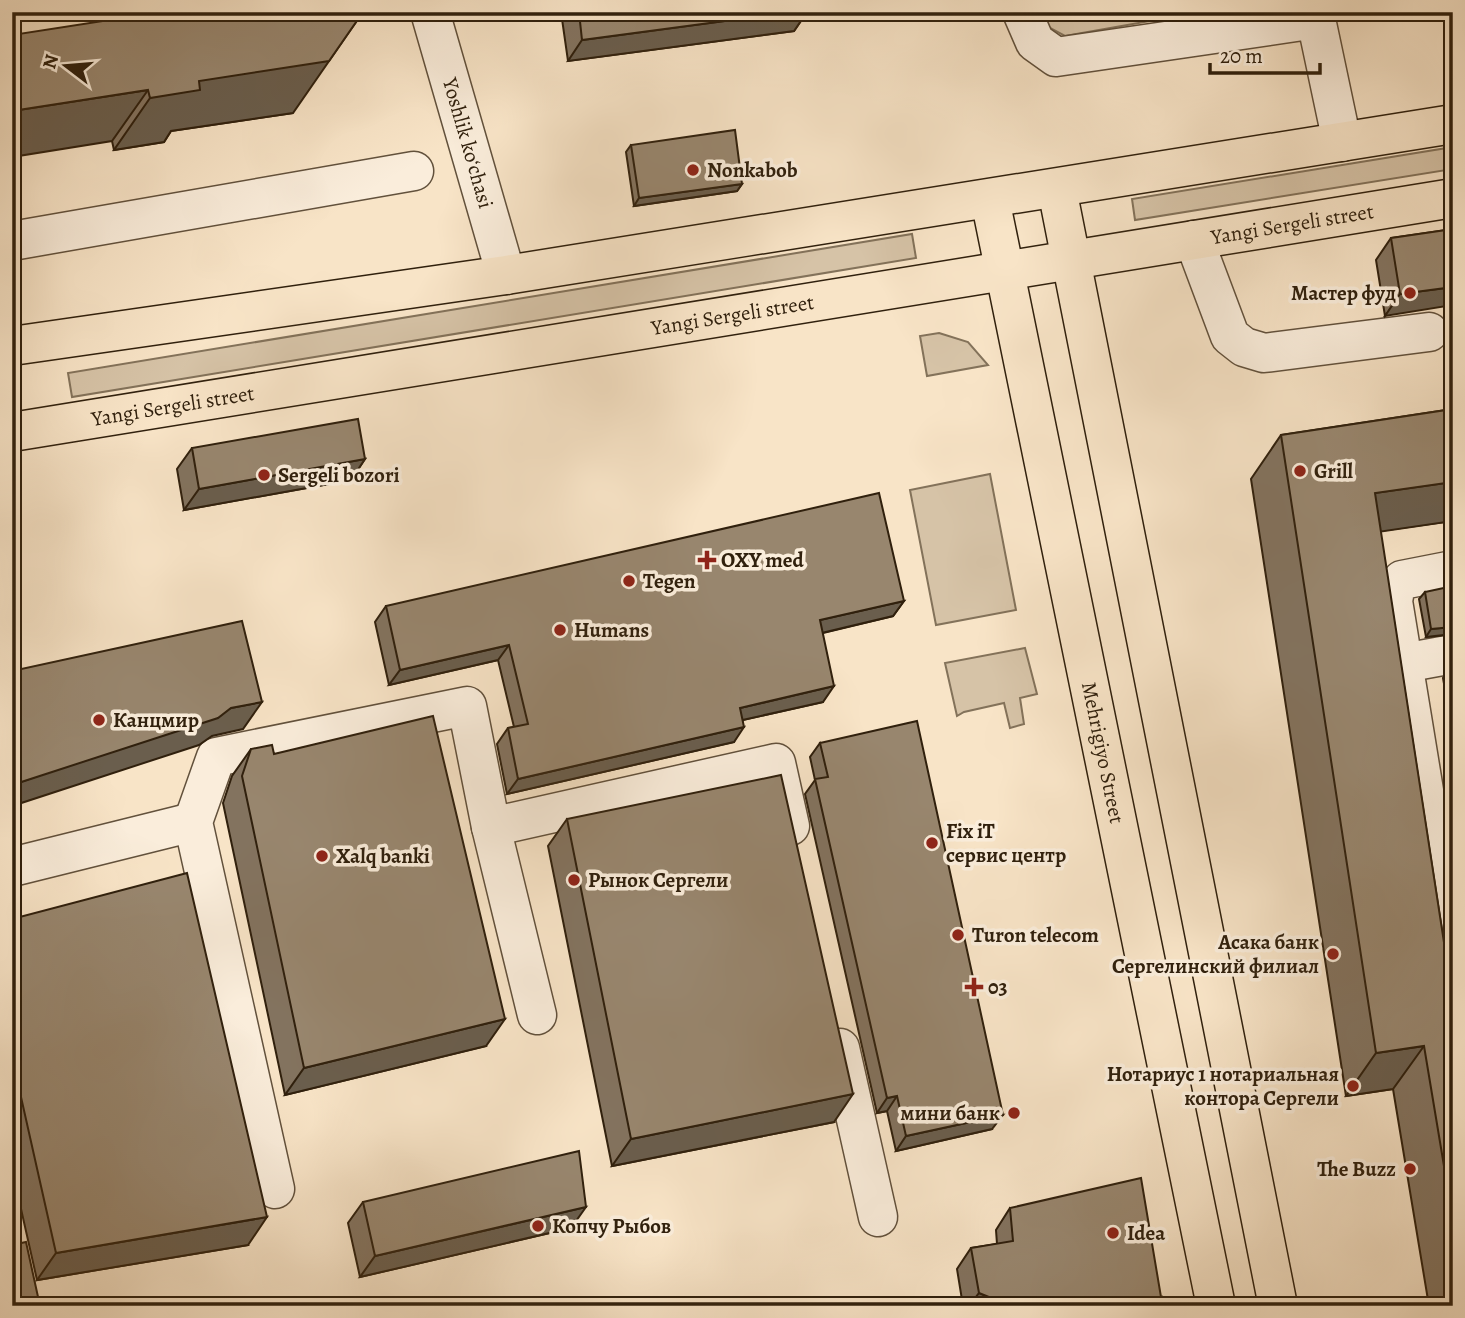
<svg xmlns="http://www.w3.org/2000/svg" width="1465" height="1318" viewBox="0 0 1465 1318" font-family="Alegreya,serif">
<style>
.green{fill:#d6c3a7;stroke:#83725a;stroke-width:2}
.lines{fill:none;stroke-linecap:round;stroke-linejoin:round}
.minor-casing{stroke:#62513c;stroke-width:41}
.major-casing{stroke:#30200d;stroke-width:41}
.minor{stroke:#faeddb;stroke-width:38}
.major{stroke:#f8e4c7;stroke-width:38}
.wall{fill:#83735f;stroke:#30200d;stroke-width:2}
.shaded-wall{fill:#6a5e4d;stroke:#30200d;stroke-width:2}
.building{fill:#98866e;stroke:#30200d;stroke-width:2}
.poi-dot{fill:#8f2418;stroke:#faeddb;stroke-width:2.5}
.labels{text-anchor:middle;stroke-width:7;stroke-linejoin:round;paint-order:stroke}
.street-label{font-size:21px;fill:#30200d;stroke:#faeddb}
.poi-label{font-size:21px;font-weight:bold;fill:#30200d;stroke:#faeddb;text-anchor:start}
</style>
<rect width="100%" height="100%" fill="#f8e4c7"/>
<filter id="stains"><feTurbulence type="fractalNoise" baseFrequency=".00286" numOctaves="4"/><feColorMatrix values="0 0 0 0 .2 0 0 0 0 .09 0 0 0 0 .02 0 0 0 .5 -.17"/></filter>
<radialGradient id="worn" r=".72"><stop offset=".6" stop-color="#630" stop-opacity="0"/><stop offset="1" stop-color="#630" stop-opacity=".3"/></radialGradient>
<g class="green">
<path d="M1038 12H1183L1184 15 1065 36 1050 28Z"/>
<path d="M1453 147V169L1135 220 1132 199Z"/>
<path d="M912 234 916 258 72 397 68 373Z"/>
<path d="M939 333 968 342 988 365 927 376 920 336Z"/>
<path d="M990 474 1016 610 936 625 910 490Z"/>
<path d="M1025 648 1037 694 1020 698 1024 724 1010 728 1004 703 964 712 957 716 945 663Z"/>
</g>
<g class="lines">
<g class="minor-casing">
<g id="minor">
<path d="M430 12 506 275"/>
<path d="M1022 12 1035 42 1056 57 1316 19 1342 142"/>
<path d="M1194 240 1230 336 1244 347 1264 353 1429 332"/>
<path d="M12 241 414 171"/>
<path d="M1453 570 1402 580 1395 590 1393 601 1453 968"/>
<path d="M1404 663 1453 654"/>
<path d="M491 827 537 1015"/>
<path d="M12 867 193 822"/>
<path d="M840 1048 878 1217"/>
<path d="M275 1189 193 822 216 757 467 706 491 827 776 763 790 826"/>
</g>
</g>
<g class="major-casing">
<g id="major">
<path d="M1057 189 1278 1306"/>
<path id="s1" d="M990 199 1216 1306"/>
<path d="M12 346 506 275 1453 124"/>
<path id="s2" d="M12 432 1453 198"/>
</g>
</g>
<use href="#minor" class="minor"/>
<use href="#major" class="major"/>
</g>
<g class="wall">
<path d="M561 12H807L794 31 568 61Z"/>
<path d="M12 35 293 113 171 131 164 142 114 150 112 141Z"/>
<path d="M631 145 742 184 737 191 634 206 626 152Z"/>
<path d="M1453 229 1385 316 1376 260 1391 238Z"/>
<path d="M1453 409V521L1380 531 1453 1001V1306H1429L1393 1089 1346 1096 1251 479 1281 435Z"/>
<path d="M192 448 365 459 351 480 184 510 177 469Z"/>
<path d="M1425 592 1453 634 1426 637 1419 599Z"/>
<path d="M904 601 893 616 823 633V702L743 720 734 742 507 794 497 744 508 728 514 727 498 660 389 685 375 622 386 606Z"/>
<path d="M1448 671 1453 700 1447 701 1443 678Z"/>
<path d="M820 743 992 1129 896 1151 887 1111 877 1113 805 794 815 780 810 757Z"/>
<path d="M251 749 274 754 486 1046 285 1095 223 803 232 776Z"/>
<path d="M567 819 834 1122 612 1166 548 846Z"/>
<path d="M12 919 248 1245 37 1280 12 1169Z"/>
<path d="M363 1202 571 1228 360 1277 348 1223Z"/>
<path d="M1010 1208 1155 1306H963L957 1269 971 1248 997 1244 996 1230Z"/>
</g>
<g class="shaded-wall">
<path d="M363 12 293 113 171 131 164 142 114 150 150 98Z"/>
<path d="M792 12H807L794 31 568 61 582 40Z"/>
<path d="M148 90 112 141 12 157V111Z"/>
<path d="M742 184 737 191 634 206 639 198Z"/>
<path d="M1453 287V305L1385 316 1400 294Z"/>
<path d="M365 459 351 480 184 510 199 489Z"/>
<path d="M1453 482V521L1344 537 1375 493Z"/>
<path d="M904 601 893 616 809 636 820 620Z"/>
<path d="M1453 627V634L1426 637 1431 629Z"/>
<path d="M509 645 498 660 389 685 400 670Z"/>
<path d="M834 686 823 702 729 723 740 708Z"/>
<path d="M1452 693H1453V700L1447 701Z"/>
<path d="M262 702 243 729 212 736 199 745 12 806V785L231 708Z"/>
<path d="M744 727 734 742 507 794 518 779Z"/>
<path d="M505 1019 486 1046 285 1095 304 1068Z"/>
<path d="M1424 1046 1393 1089 1346 1096 1376 1053Z"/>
<path d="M853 1094 834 1122 612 1166 631 1139Z"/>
<path d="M897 1096 887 1111 877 1113 887 1098Z"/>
<path d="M1003 1115 992 1129 896 1151 906 1136Z"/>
<path d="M586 1207 571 1228 360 1277 375 1256Z"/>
<path d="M267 1217 248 1245 37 1280 56 1253Z"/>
<path d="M979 1293 1011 1306H969Z"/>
<path d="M1161 1297 1155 1306H1113Z"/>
</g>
<g class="building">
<path d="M161 12H363L329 61 199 81 200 90 150 98 148 90 12 111V35Z"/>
<path d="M579 12H792L582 40Z"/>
<path d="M735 130 742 184 639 198 631 145Z"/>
<path d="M1453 229V287L1400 294 1391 238Z"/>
<path d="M1453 409V482L1375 493 1453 1001V1220L1424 1046 1376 1053 1281 435Z"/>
<path d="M358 419 365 459 199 489 192 448Z"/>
<path d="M879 493 904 601 820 620 834 686 740 708 744 727 518 779 508 728 528 724 509 645 400 670 386 606Z"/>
<path d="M1453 586V627L1431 629 1425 592Z"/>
<path d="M242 621 262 702 231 708 218 718 12 785V671Z"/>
<path d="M1453 669V693H1452L1448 671Z"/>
<path d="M433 716 505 1019 304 1068 242 776 251 749 272 745 274 754Z"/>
<path d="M917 721 1003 1115 906 1136 897 1096 887 1098 815 779 828 777 820 743Z"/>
<path d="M781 775 853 1094 631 1139 567 819Z"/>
<path d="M187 873 267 1217 56 1253 12 1057V919Z"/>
<path d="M579 1151 586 1207 375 1256 363 1202Z"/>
<path d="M1141 1178 1161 1297 1113 1306H1011L979 1293 971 1248 1013 1241 1010 1208Z"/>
<path d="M26 1242 40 1306H12V1245Z"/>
</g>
<g class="poi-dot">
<circle cx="693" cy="170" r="7"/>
<circle cx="1410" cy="293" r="7"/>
<circle cx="1300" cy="471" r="7"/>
<circle cx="264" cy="475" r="7"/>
<path d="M703.5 549.5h7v7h7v7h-7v7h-7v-7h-7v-7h7z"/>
<circle cx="629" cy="581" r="7"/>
<circle cx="560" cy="630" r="7"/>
<circle cx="99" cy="720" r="7"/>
<circle cx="932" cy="843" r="7"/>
<circle cx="322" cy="856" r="7"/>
<circle cx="574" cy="880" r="7"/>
<circle cx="958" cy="935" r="7"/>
<circle cx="1333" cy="954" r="7"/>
<path d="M970.5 976.5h7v7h7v7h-7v7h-7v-7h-7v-7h7z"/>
<circle cx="1353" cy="1086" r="7"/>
<circle cx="1014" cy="1113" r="7"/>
<circle cx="1410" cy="1169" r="7"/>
<circle cx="538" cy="1226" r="7"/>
<circle cx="1113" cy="1233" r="7"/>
</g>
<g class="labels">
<g class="street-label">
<text transform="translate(468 143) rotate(74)" y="7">Yoshlik koʻchasi</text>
<text dy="7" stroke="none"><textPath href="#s2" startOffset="1297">Yangi Sergeli street</textPath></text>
<text dy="7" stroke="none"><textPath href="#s2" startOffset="730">Yangi Sergeli street</textPath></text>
<text dy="7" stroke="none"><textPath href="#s2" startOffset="163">Yangi Sergeli street</textPath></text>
<text dy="7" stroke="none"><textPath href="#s1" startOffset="565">Mehrigiyo Street</textPath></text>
</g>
<g class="poi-label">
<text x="707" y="177">Nonkabob</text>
<text x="1396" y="300" text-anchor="end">Мастер фуд</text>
<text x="1314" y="478">Grill</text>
<text x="278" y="482">Sergeli bozori</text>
<text x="721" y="567">OXY med</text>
<text x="643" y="588">Tegen</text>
<text x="574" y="637">Humans</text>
<text x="113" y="727">Канцмир</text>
<text x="946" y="838">Fix iT<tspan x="946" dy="24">сервис центр</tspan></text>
<text x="336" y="863">Xalq banki</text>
<text x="588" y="887">Рынок Сергели</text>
<text x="972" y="942">Turon telecom</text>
<text x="1319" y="949" text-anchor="end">Асака банк<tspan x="1319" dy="24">Сергелинский филиал</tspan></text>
<text x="988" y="994">03</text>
<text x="1339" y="1081" text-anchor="end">Нотариус 1 нотариальная<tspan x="1339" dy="24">контора Сергели</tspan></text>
<text x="1000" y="1120" text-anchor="end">мини банк</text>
<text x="1396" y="1176" text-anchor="end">The Buzz</text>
<text x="552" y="1233">Копчу Рыбов</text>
<text x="1127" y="1240">Idea</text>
</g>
</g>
<rect width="1465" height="1318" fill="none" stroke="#f8e4c7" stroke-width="42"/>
<rect x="14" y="14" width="1437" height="1290" fill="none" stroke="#30200d" stroke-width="3.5"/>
<rect x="21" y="21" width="1423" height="1276" fill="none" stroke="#30200d" stroke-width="2"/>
<g transform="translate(66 66) rotate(286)" stroke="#faeddb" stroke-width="5" paint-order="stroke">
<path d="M0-5L12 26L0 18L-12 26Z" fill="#30200d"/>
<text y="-10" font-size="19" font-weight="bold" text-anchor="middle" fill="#30200d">N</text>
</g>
<path d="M1210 63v10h110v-10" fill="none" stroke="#30200d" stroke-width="3.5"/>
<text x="1220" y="63" font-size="21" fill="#30200d" stroke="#faeddb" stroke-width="5" paint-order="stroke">20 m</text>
<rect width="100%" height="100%" filter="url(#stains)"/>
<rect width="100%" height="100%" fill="url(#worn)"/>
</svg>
